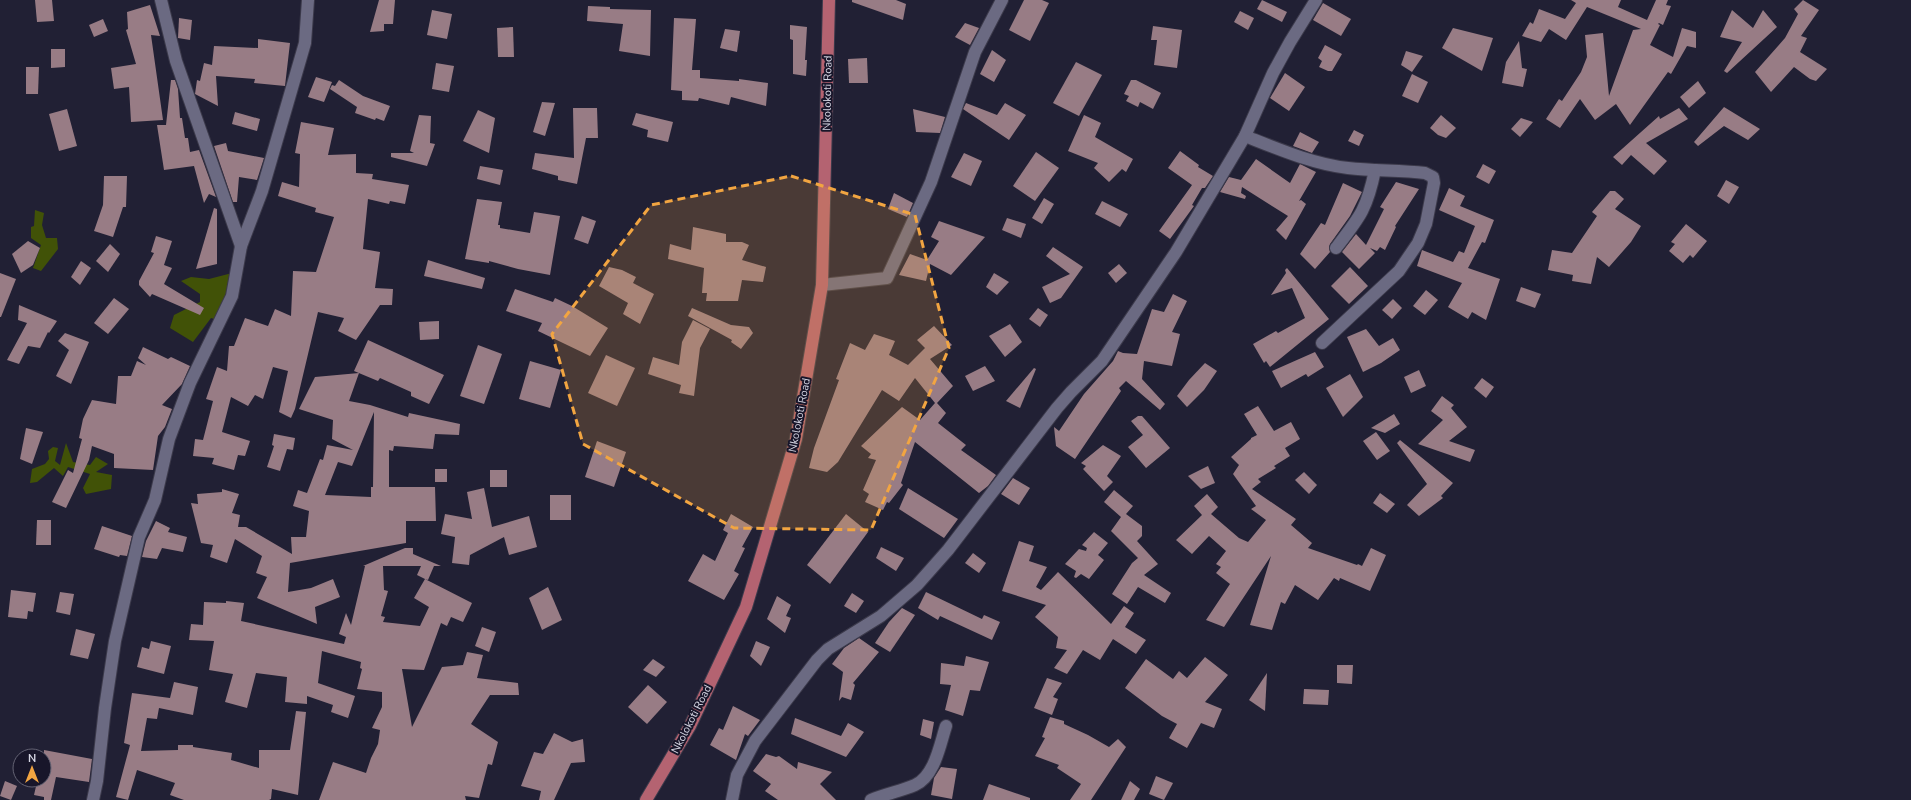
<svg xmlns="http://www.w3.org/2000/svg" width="1911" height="800" viewBox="0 0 1911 800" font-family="'Nunito Sans',sans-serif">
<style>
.forest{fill:#415207}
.building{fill:#987c85;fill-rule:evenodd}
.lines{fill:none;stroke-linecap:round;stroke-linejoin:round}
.minor-casing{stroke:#3c3a4b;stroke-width:14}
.major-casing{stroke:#3c3a4b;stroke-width:14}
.minor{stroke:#6b6a82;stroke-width:12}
.major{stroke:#b46371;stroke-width:12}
.marked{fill:#f2a541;fill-opacity:0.2;stroke:#f2a541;stroke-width:3;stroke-dasharray:8 5;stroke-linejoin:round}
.labels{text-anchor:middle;stroke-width:4;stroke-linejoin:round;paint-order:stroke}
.street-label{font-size:11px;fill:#d7d7e4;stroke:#18162a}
</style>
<rect width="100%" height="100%" fill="#212034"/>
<g class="forest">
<path d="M35 210 44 213 42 225 46 238H57L58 249 41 271 33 268 41 245 31 238V227L34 226Z"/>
<path d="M232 273 221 321 211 318 193 342 170 328 174 315 200 302V294L181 281 191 277 209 279Z"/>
<path d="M66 443 73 462 90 465 96 457 108 464 96 472 112 475 111 489 86 494 83 488 90 474 68 467 63 476 54 468 37 482 30 483 32 469 45 464 49 459 48 451 53 447 58 448 55 461 60 465Z"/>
</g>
<g class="building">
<path d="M35 0H52L54 21 37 22Z"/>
<path d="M379 0H395L393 24H384V31L370 32Z"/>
<path d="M852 0H896L906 4 903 20 852 2Z"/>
<path d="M1024 0H1042L1049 3 1030 41 1009 30Z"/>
<path d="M1262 0 1287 12 1282 22 1257 9Z"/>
<path d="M1571 0H1621L1618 7 1647 20 1656 0H1668L1666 5 1671 6 1663 25 1659 23 1658 24 1660 25 1650 45 1673 57 1682 28 1696 32V48L1687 46 1671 74 1668 72 1630 125 1616 104 1595 120 1580 99 1560 128 1546 119 1559 99 1562 101 1581 72 1587 57 1585 35 1603 33 1609 96 1633 30 1641 29 1587 7 1566 40 1549 29 1541 42 1522 36 1530 22 1533 24 1539 9 1565 19 1576 3Z"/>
<path d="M1803 0 1819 10 1801 36 1807 38 1800 52 1827 69 1816 81 1810 79 1794 67 1771 92 1755 72 1785 38 1798 14 1794 9Z"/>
<path d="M1323 3 1351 19 1341 36 1313 20Z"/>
<path d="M150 5 160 36 151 35 163 120 131 122 129 87 114 89 111 68 136 64 126 30 128 29 127 12Z"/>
<path d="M588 6 610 7V9L651 10 650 56 619 51 623 24 587 21Z"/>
<path d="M432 10 452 14 447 39 427 35Z"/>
<path d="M1732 10 1753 28 1763 10 1777 27 1727 73 1724 71 1742 42 1720 37Z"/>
<path d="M1240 11 1254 18 1248 30 1234 22Z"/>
<path d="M179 18 192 20 190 40 178 38Z"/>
<path d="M674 18 696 19 692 70H700V78L739 81V79L768 83 766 106 731 97 729 105 699 98 698 101 682 100V91L671 90Z"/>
<path d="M103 19 108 31 94 37 89 25Z"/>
<path d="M965 23 979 28 970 45 955 37Z"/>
<path d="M790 25 807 27 805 60H807L806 76 793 74V40L790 39Z"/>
<path d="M1153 26 1182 30 1177 68 1154 65 1157 40H1151Z"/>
<path d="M513 27 514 57H498L497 28Z"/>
<path d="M1453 28 1493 38 1482 71 1442 48Z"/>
<path d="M725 29 740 31 737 52 720 48Z"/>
<path d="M258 39 290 43 285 86 254 83 255 79 216 76 218 106 195 94 197 80 200 81 204 63 212 65 214 46 258 48Z"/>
<path d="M1519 41 1522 68 1527 69 1523 87 1502 83 1506 62Z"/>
<path d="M1325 45 1342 54 1332 71H1328L1319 67 1322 61 1318 58Z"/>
<path d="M51 49H65V67L51 68Z"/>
<path d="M992 50 1006 60 994 82 980 74Z"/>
<path d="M1406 51 1423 56 1412 72 1401 65Z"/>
<path d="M867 58 868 83H849L848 59Z"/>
<path d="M1076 62 1102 75 1079 116 1053 103Z"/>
<path d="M436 63 454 66 449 92 432 89Z"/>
<path d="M26 67H39L38 94H26Z"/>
<path d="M1285 73 1305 87 1289 111 1270 98Z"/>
<path d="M1412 74 1428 82 1418 103 1402 96Z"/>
<path d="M316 77 332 82 324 102 308 97Z"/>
<path d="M171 80H175L178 89 180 118H182L185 138H188L190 152 199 150 216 197 209 194 204 203 194 166 164 170 157 125H166Z"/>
<path d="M339 80 363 96 390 106 384 121 376 118 375 120 355 113 357 107 330 89 332 85 335 86Z"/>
<path d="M1131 80H1136L1161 93 1153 109 1140 102 1138 107 1126 101 1129 96 1124 94Z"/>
<path d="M1698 81 1706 93 1689 108 1680 97Z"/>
<path d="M542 102 555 103 545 136 533 132Z"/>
<path d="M966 103 997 115 1005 103 1026 115 1009 140 963 109Z"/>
<path d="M1724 107 1760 129 1748 140 1724 126 1698 146 1694 142Z"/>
<path d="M573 108H597L598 138H586L577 184 558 180V176L532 169 535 153 574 158Z"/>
<path d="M1679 108 1688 119 1646 143 1667 161 1654 175 1631 155 1622 165 1613 157 1659 116 1660 119Z"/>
<path d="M67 109 77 146 59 151 49 114Z"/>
<path d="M913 109 945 117 940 133 916 132Z"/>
<path d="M478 110 495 118 489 153 463 141Z"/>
<path d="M235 112 260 119 257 131 232 124Z"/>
<path d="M636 113 673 122 668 142 647 137 648 130 632 125Z"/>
<path d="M419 115 431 116 430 143 435 144 427 166 391 157V153H414L410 151Z"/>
<path d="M1084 115 1101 123 1095 137 1133 159 1126 172 1122 169 1109 182 1094 168 1098 163 1068 151Z"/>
<path d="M1441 115 1456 128 1446 138 1438 135 1430 128Z"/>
<path d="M1521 118 1533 122 1520 137 1511 129Z"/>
<path d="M301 122 334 128 328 155 356 154V173L373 174 372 179 409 185 405 204 390 201 389 204 368 199 363 249 380 252 375 288 393 289 392 305H380L356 340 338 331 344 318 318 312 295 409 291 418 279 412 288 371 273 367 263 399 255 395 248 406 231 397 222 432 250 441 245 456 238 455 234 470 212 464 214 458 193 456 195 439 203 440 213 401 206 399 217 367 227 371 229 346H234L245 318 268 326 275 309 291 316 293 271 316 272 334 217 315 212 316 208 278 196 282 182 299 187 300 154 295 153Z"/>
<path d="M1354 130 1364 135 1359 146 1348 141Z"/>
<path d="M1300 132 1319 142 1312 153 1293 146Z"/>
<path d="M226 143 228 151 264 158 257 180 239 177 237 202H233L214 146Z"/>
<path d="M1180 151 1199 165 1198 167 1213 176 1205 188H1202L1192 205 1194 206 1170 239 1159 231 1192 185 1168 168Z"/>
<path d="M1036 152 1059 168 1035 201 1013 186Z"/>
<path d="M964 153 982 161 971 186 951 177Z"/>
<path d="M1256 159 1290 183 1300 164 1316 172 1299 201 1301 200 1306 204 1286 240 1276 230 1288 216 1242 187 1241 193 1246 196 1245 199 1220 192 1229 177 1241 180Z"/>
<path d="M1483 164 1496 171 1489 184 1476 177Z"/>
<path d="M480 166 503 170 500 185 477 179Z"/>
<path d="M104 176H127L126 207H123L113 237 94 231 103 205Z"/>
<path d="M1726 180 1739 187 1729 204 1717 196Z"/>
<path d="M1396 182 1419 189 1395 226 1396 227 1385 250 1380 247 1377 251 1370 248 1375 253 1359 269 1342 252 1356 234 1366 245 1384 209 1380 207Z"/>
<path d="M1343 183 1362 192 1350 216 1330 244 1329 247 1330 252 1315 269 1300 254 1321 223 1325 225Z"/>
<path d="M1449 188 1465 196 1460 206 1494 220 1485 243 1482 242 1468 268 1500 279 1486 320 1472 312 1468 319 1448 307 1462 283 1417 266 1422 250 1453 262 1459 251 1464 253 1475 226 1439 210Z"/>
<path d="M1610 191H1615L1624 199 1615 209 1641 226 1631 242 1609 267 1597 257 1591 284 1572 281 1573 275 1548 270 1552 250 1572 253 1597 216 1592 212Z"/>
<path d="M894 193 913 203 907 217 888 209Z"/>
<path d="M1044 198 1054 204 1042 224 1032 218Z"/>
<path d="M477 199 502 202 498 225H500V228L530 233 534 212 560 216 550 275 518 269 489 261V263L465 259Z"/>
<path d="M1102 201 1128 214 1120 227 1095 214Z"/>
<path d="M214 208 217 209V264L196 269Z"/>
<path d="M582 216 596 221 588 244 574 239Z"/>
<path d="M1007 218 1026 224 1021 238 1002 230Z"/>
<path d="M939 221 985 237 951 275 930 264 926 281 899 275 910 254 927 260 939 241 931 237Z"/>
<path d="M1686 224 1707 241 1693 258 1690 255 1683 263 1669 251 1675 244 1671 242Z"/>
<path d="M693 227 726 234V242H742L749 245 742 260 766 267 763 282 742 280 738 301H706L707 293H702L704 268 668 259 670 244 691 250Z"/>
<path d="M156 236 172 241 164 265 172 268 164 284 204 308 200 315 152 294 150 297 139 285V281L154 253 151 252Z"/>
<path d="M28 241 40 248 33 265 21 273 12 254Z"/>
<path d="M110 244 120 254 108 272 96 261Z"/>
<path d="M1053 247 1083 267 1061 298 1050 303 1042 287 1070 274 1046 256Z"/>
<path d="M428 260 485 278 482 289 424 276Z"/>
<path d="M81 261 91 268 80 285 71 277Z"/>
<path d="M1119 264 1127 273 1116 283 1108 273Z"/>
<path d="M609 267 622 270 636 277 633 283 654 294 640 324 623 314 628 303 599 286Z"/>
<path d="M1350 267 1368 286 1349 304 1331 286Z"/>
<path d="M1287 268 1329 319 1270 367 1266 361 1264 363 1253 344 1276 331 1278 333 1305 318 1292 288 1271 295 1286 273 1285 270Z"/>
<path d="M0 273 16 279 1 317H0Z"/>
<path d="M994 273 1009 282 997 295 986 287Z"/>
<path d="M1521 287 1541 294 1535 308 1516 301Z"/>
<path d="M515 289 553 302 555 298 572 306 608 328 590 356 538 331 542 323 506 311Z"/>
<path d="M1426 290 1438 300 1425 315 1413 306Z"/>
<path d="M1173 294 1187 301 1172 332 1180 334 1172 366 1144 361 1142 379 1165 404 1160 410 1126 381 1119 388 1121 391 1075 459 1056 446 1054 427 1059 431 1084 394 1113 361 1118 351 1123 353 1137 354 1152 309 1164 312Z"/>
<path d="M114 298 129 309 108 334 94 323Z"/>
<path d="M1393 299 1402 308 1392 319 1382 310Z"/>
<path d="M19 305 57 321 49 333 48 332 40 348 28 346 19 364 7 360 27 323 18 320Z"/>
<path d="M692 308 731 325 749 327 753 333 741 349 731 342 732 340 688 316Z"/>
<path d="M1038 308 1048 315 1040 327 1029 319Z"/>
<path d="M693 320 710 329 700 348 694 396 679 393 681 385 648 374 653 357 679 365 682 342Z"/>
<path d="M439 321V339L420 340 419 322Z"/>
<path d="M1010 324 1022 342 1005 357 989 336Z"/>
<path d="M934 326 952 345 930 359 953 386 937 403 946 413 938 423 966 445 961 450 996 475 988 486 979 493 915 442 901 483 903 485 889 503 887 502 883 510 865 502 869 494 863 490 876 460 868 458 871 454 861 446 902 407 920 420 935 403 915 378 899 401 882 390 838 462 827 472 809 468 814 448 839 380 836 379 850 343 865 350 874 334 895 341 889 355 908 365 925 348 917 340Z"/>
<path d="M1366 329 1379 346 1393 338 1400 350 1381 363 1363 372 1347 337Z"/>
<path d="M65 333 89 342 71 384 56 376 69 350 58 341Z"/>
<path d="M368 340 444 375 429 404 411 396V392L380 378 378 381 354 371Z"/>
<path d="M478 345 502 354 484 404 460 396Z"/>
<path d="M143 347 168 359 171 357 190 366 182 384 162 405 172 409 165 427 158 436 153 470 114 468V454L92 446 89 460 66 508 52 502 68 470 73 473 82 439 79 438 83 419 92 400 116 404 118 376H131L137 361 146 365 138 358Z"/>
<path d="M1315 352 1324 367 1308 377 1306 374 1281 388 1272 371Z"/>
<path d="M606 355 635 368 617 406 588 393Z"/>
<path d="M530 361 561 370 550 408 519 399Z"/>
<path d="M1205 363 1217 371 1204 390 1187 407 1177 396 1189 380Z"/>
<path d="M985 366 995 381 973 391 965 376Z"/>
<path d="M1034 368 1036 369 1020 408 1006 401Z"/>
<path d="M1419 370 1426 386 1411 393 1404 377Z"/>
<path d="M359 373 349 401 370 405 408 417 409 413 460 424 459 435 435 434 433 449 394 446 393 451 389 450V487H435L436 521H406V543L290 563 288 592 311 588 333 579 340 597 315 607 317 624 257 598 267 577 256 573 262 556 235 539 227 563 210 557 213 545 201 543 191 503 198 504 197 494 222 492V489L239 494 232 513 240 515 238 527H246L292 554 291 537H306L309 511 293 506 298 490 307 493 320 459 323 460 327 445 353 450 332 439 333 420 299 409 315 377ZM374 412 373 487H371V497L325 495 338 462 352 466Z"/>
<path d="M1350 374 1363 397 1343 417 1326 388Z"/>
<path d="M1482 378 1494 387 1486 398 1474 388Z"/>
<path d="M1442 396 1454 405 1451 408 1467 427 1449 441 1475 450 1470 462 1418 444 1443 420 1431 411Z"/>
<path d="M1258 406 1274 431 1291 422 1300 439 1285 448 1290 456 1274 466 1276 468 1258 479 1261 482 1252 489 1296 519 1291 525 1312 543 1308 548 1357 565 1358 564 1362 566 1371 548 1386 555 1370 591 1340 578 1339 581 1334 578 1318 600 1295 585 1285 604 1281 602 1272 630 1250 625 1271 556 1224 627 1206 620 1230 584 1216 573 1221 567 1216 564 1226 551 1209 536 1192 554 1176 540 1202 515 1194 506 1207 494 1218 507 1211 514 1239 538 1248 542 1266 520 1251 509 1256 506 1233 474 1239 465 1231 457 1251 439V438L1257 435 1244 414Z"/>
<path d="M1394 414 1400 424 1385 433 1371 428Z"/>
<path d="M1138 416H1142L1170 448 1146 468 1128 447 1143 435 1131 421Z"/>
<path d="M26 428 43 432 32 464 20 459Z"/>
<path d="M1376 432 1390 451 1377 460 1363 441Z"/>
<path d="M274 434 295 438 293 450 287 449 280 471 267 467 274 446 272 445Z"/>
<path d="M1400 440 1453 483 1441 496 1443 498 1419 516 1407 505 1427 484 1397 443Z"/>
<path d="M597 441 626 452 614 487 585 477Z"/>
<path d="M1103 445 1121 456 1107 476 1113 482 1104 491 1083 469 1086 466 1081 463Z"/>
<path d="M1208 466 1215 483 1201 489 1188 476Z"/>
<rect x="435" y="469" width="12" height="13"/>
<rect x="490" y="470" width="17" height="17"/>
<path d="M1304 472 1317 485 1309 494 1295 480Z"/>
<path d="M1013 478 1030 488 1019 505 1001 494Z"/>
<path d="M484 488 492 527 529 516 537 547 509 555 504 537 470 555 469 565 452 563 455 537 441 534 445 514 472 519 467 492Z"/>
<path d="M908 488 958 519 944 538 899 509Z"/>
<path d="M1114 490 1133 506 1126 514 1142 526V536L1137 541 1158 564 1144 575 1171 593 1165 603 1138 587 1127 604 1112 594 1132 563 1138 558 1111 531 1121 517 1104 502Z"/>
<path d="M1380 493 1395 504 1387 513 1373 503Z"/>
<rect x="550" y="495" width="21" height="25"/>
<path d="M731 514 753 527 742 547 745 548 734 571 739 574 724 600 688 581 703 554 715 561 728 533 723 530Z"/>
<path d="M846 514 868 532 830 584 807 565Z"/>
<path d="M37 520H51V545H36Z"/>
<path d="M156 521 170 528 168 532 187 537 183 552 162 548 157 559 142 557 146 541Z"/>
<path d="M102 526 132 536 127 556 120 555 119 557 94 549Z"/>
<path d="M1094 532 1108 543 1098 555 1104 560 1089 579 1081 574 1076 578 1074 577 1076 571 1065 564 1079 549 1086 551 1087 548 1082 545Z"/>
<path d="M1019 541 1034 546 1029 561 1047 567 1036 587 1041 590 1058 572 1111 624 1124 606 1134 613 1125 627 1146 640 1136 654 1113 639 1100 660 1083 650 1067 674 1054 668 1067 650 1056 648 1058 637 1035 617 1046 605 1002 591Z"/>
<path d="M881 547 904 558 896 571 876 558Z"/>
<path d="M405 548H413V554L441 566H434L428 580 425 579 472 603 463 622 451 617 447 626 441 623 424 670 402 669 412 727 442 667 463 665 467 652 483 655 477 678 518 683 519 695H490L471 724 498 742 492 765 488 764 479 798 465 796 466 800H319L333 762 366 773 371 758 378 744 380 730 372 728 382 707V692L357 689 362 669 360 668 361 662 322 651 318 683 355 696 348 718 331 712 333 705 307 696V704L285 702 287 677 256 673 247 708 225 702 233 674 209 670 214 641 189 640 191 624 203 625 204 602 226 603V601L244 603 241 621 344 644 346 637 339 634 346 613 351 625 365 566H363ZM383 566H421L417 575 425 579 414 598 429 607 420 626 383 622 385 617 381 616 388 591 384 590Z"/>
<path d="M973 553 986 563 979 573 965 563Z"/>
<path d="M548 587 562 620 542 630 529 598Z"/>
<path d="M11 590 36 593 33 612 28 611 27 619 8 617Z"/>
<path d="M60 592 74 594 70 615 56 612Z"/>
<path d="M926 592 982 619 984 615 1000 622 992 640 940 616 938 620 918 608Z"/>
<path d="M852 593 864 601 856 613 844 606Z"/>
<path d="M777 596 791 605 786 616 791 618 785 633 767 619Z"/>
<path d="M902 608 915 615 890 652 875 643 889 622Z"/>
<path d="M482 627 496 632 489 652 475 646Z"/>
<path d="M76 629 95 634 88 659 70 655Z"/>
<path d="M859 638 879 652 853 683 855 685 851 700 842 697 839 701 843 672 832 664 844 648Z"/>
<path d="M151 641 171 646 164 674 137 667 142 647 149 649Z"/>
<path d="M756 641 770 647 761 666 750 656Z"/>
<path d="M966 656 989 662 980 691 970 690 963 716 945 710 951 685 940 684 941 663 964 666Z"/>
<path d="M1205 657 1228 675 1205 702 1222 709 1214 728 1201 723 1187 748 1169 738 1177 724 1162 716 1125 688 1146 659 1173 679 1179 671 1187 678Z"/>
<path d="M653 659 665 667 656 677 643 670Z"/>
<path d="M1337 665H1353L1352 684 1337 683Z"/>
<path d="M1267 673 1265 711 1249 700Z"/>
<path d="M1047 678 1062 683 1053 697 1058 699 1052 715 1034 708Z"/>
<path d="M174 682 198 687 193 715 159 708 157 719 147 718 141 751 178 750V745H193V747L232 753 231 760 259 768V750H290L296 711 306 712 298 795 272 789 271 799 269 800H184L170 795 175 783 137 770 128 800 116 797 130 745 124 743 132 693 170 698Z"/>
<path d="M648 685 667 702 647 724 628 707Z"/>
<path d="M1304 689 1329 690 1328 705 1303 704Z"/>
<path d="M733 706 760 720 748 736 745 734 736 760 710 745 719 728 723 730Z"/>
<path d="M1050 717 1064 721V724L1088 735 1109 747 1118 739 1126 747 1091 800H1070L1081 784 1057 768 1059 765 1035 756 1045 738 1042 737Z"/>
<path d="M795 718 841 736 848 723 864 732 846 757 791 734Z"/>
<path d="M923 719 934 722 931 739 920 735Z"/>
<path d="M554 733 572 742 583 739 585 762 571 763 554 800H539L541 791 521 786 534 752 543 754Z"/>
<path d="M44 750 92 759 89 782 56 777 51 800H44V797L34 795 37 782 44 783Z"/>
<path d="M766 754 776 757 779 756 797 769 798 762 832 772 820 784 836 800H778L765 791 771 784 753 771Z"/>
<path d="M941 767 957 769 952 799 931 795 934 778Z"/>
<path d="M1156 776 1173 783 1164 800 1149 794Z"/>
<path d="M5 781 17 786 11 800 0 796Z"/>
<path d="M1130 781 1140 789 1134 800H1121Z"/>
<path d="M989 784 1030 798V800H983Z"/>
</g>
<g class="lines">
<g class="minor-casing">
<g id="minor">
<path d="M161 0 176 61 241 246"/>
<path d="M1245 136C1278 149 1313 164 1348 168 1374 171 1400 170 1425 173L1433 177 1434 183 1426 224 1418 243 1399 271 1322 343"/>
<path d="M1336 248C1360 217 1367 209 1375 170"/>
<path d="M822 285 887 278 931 182 975 52 1002 0"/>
<path d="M93 800 97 781 105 708 115 641 139 537 155 500 169 439 190 383 232 296 241 246 262 191 305 43 308 0"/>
<path d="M732 800 737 775 755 741 817 660 828 649 881 616 917 585 948 550 1057 408 1071 392 1102 361 1176 252 1245 136 1273 73 1290 42 1316 0"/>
<path d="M871 800C885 794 901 791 915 785 935 776 940 744 946 726"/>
</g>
</g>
<g class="major-casing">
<path id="major" d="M646 800 690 726 746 607 796 439 822 285 829 0"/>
</g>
<use href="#minor" class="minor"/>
<use href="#major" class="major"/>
</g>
<path class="marked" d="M791 176 915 215 949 348 871 530 734 528 583 444 552 334 651 205Z"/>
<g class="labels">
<g class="street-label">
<text transform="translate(827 93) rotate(-89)" y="4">Nkolokoti Road</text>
<text transform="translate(799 415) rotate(-79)" y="4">Nkolokoti Road</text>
<text transform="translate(691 719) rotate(-63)" y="4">Nkolokoti Road</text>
</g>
</g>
<g transform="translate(32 768)"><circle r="19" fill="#18162a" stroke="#646374"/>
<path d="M0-3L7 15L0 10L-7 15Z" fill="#f2a541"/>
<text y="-6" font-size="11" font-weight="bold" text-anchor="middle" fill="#d7d7e4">N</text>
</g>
</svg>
